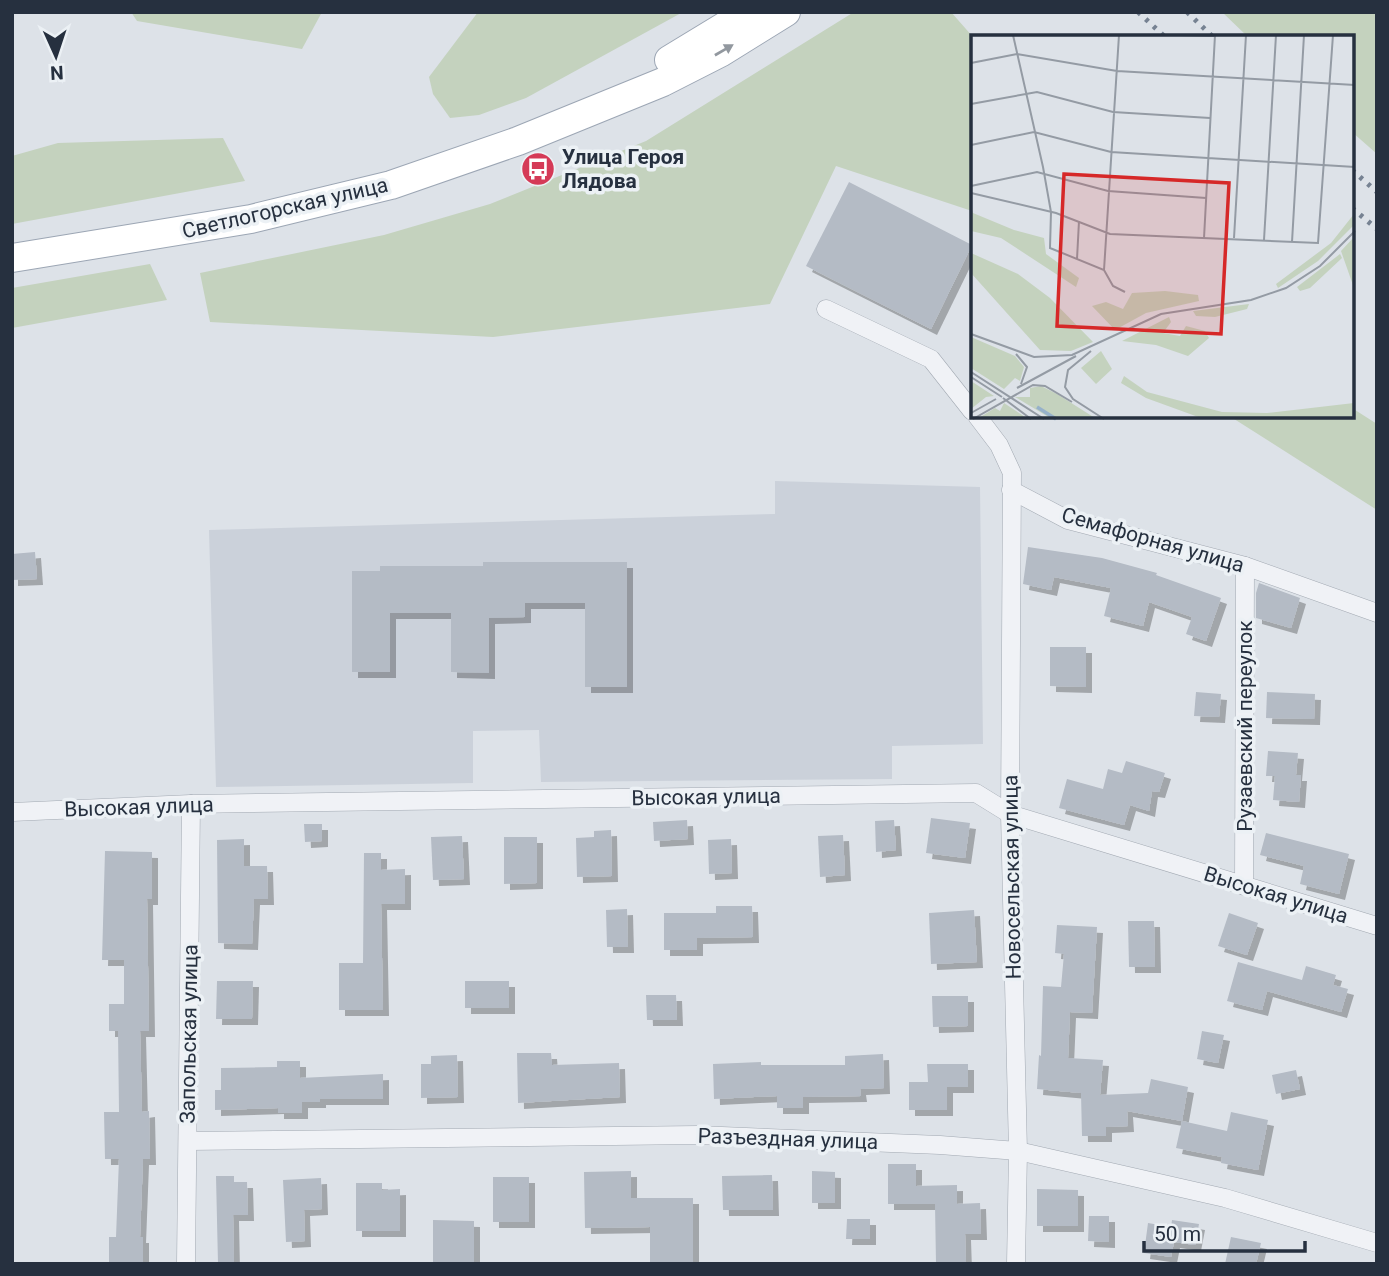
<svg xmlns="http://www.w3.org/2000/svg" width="1389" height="1276" viewBox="0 0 1389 1276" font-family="Roboto,sans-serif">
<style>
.built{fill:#cbd1da}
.green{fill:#c4d2be}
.building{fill:#b4bbc5;filter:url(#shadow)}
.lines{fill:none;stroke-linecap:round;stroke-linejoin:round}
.minor-casing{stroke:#a2a9b2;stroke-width:19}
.primary-casing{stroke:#9ca6b4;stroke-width:30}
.minor{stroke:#f0f2f6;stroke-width:18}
.primary{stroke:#fff;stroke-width:28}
.rail{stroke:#768292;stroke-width:5;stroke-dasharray:3.5 7;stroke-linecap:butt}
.oneway{fill:#92989f}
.labels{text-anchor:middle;stroke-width:7;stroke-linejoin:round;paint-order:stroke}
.poi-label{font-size:21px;font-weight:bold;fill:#26303f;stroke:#ecf1f5;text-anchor:start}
.street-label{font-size:21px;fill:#26303f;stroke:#ecf1f5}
.inset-river{fill:none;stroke:#96b1ca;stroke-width:3.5}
.inset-road{fill:none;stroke:#949ba4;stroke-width:2}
.view{fill:#d62828;fill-opacity:0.15;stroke:#d62828;stroke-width:3.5}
.inset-edge{fill:none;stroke:#26303f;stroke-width:3.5}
</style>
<defs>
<filter id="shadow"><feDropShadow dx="6" dy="6" stdDeviation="0" flood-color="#0004"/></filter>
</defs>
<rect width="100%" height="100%" fill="#dde2e8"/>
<path class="built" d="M775 481 980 487 983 744 892 746V779L541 782 539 730 473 731V783L216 787 209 530 775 514Z"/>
<g class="green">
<path d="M131 12H322L302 49 137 21Z"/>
<path d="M478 12H683L526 98 479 115 450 118 433 94 429 77Z"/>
<path d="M854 12H951L973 37 972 211 836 166 770 304 493 337 210 322 200 273 384 235 490 204 646 141Z"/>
<path d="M1222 12H1377V154L1352 132V37H1248Z"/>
<path d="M223 138 245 181 12 224V156L58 143Z"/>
<path d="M150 264 167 300 12 328V288Z"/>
<path d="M1352 408 1377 424V510L1231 417 1352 416Z"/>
</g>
<g class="building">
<path d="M849 182 972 245 931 329 806 266Z"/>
<path d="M1028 547 1102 558 1157 573 1156 575 1221 598 1206 641 1186 634 1192 617 1149 602 1143 626 1104 616 1111 588 1054 577 1051 590 1023 584Z"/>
<path d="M35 552 37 579 12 580V554Z"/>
<path d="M483 562H627V687H585V603H525V617L489 618V673L451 672V613H390V672H352V571H380V566H483Z"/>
<path d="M1259 583 1300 598 1291 628 1256 618V593Z"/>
<path d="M1050 647H1086V687L1050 686Z"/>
<path d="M1196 692 1221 694 1219 717 1194 716Z"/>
<path d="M1267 692 1315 694 1314 719 1266 718Z"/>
<path d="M1268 751 1298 753 1296 775H1301L1299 802 1273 800 1275 776H1266Z"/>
<path d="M1126 761 1165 773 1159 792 1152 791 1149 811 1130 805 1124 825 1059 808 1067 779 1103 789 1108 769 1122 773Z"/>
<path d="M931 818 970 823 965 858 926 853Z"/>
<path d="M687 820 688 839 654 841 653 822Z"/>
<path d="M894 820 896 850 876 852 875 821Z"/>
<path d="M304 824H322V841L305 842Z"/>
<path d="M611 830 612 876 577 877 576 838 594 837V831Z"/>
<path d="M1266 833 1349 854 1339 894 1300 884 1304 866 1260 855Z"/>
<path d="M843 835 845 875 820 877 818 836Z"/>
<path d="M462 836 464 879 433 880 431 837Z"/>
<path d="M504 837H537V883L504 884Z"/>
<path d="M244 839V866H267L268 899H254L252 944 218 943 217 840Z"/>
<path d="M731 839 732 873 709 874 708 840Z"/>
<path d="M105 851 152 852V899H147L149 1031H140L142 1112 149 1111 150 1159H143L140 1237H143V1264H109V1237H116L119 1159H105L104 1112H119L118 1031H109V1004H124V960H102Z"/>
<path d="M364 853H381V870L405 869V904H381L383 1010H339V963H363Z"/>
<path d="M716 906H752L753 937 697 938V950H664V913H716Z"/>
<path d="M627 909 628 947H607L606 910Z"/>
<path d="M974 910 977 962 931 964 929 913Z"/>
<path d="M1229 913 1258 923 1247 955 1218 946Z"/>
<path d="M1128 921H1154L1155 967H1129Z"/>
<path d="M1057 925 1097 927 1092 1013 1070 1012 1068 1058 1103 1060 1100 1095 1148 1093 1151 1079 1188 1087 1182 1121 1127 1111 1128 1126 1106 1127V1136H1082L1081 1093 1037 1089 1039 1055 1041 1056 1043 986 1061 987 1064 954 1055 953Z"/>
<path d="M1238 962 1302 980 1306 966 1336 975 1333 985 1348 989 1341 1012 1267 991 1262 1010 1227 1001Z"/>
<path d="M217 981H253L252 1019H216Z"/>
<rect x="465" y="981" width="44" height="27"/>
<path d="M646 995H676L677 1020H647Z"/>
<path d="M932 996H968V1026L933 1027Z"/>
<path d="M1202 1031 1224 1035 1218 1063 1197 1059Z"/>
<path d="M517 1053H551L552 1065 619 1063 620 1097 518 1103Z"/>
<path d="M883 1054 884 1088 860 1089 861 1096 803 1097V1108H777V1096L714 1099 713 1064 761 1062V1065H845V1056Z"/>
<path d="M457 1055 458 1097 421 1098V1064H431V1056Z"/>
<path d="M277 1061H300V1078L383 1074V1099H320V1102H302V1113H278V1108L215 1110V1090H221V1068L277 1067Z"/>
<path d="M927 1064H968V1087H947V1110H909V1082H928Z"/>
<path d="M1296 1070 1300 1089 1276 1094 1272 1075Z"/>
<path d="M1231 1112 1268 1120 1258 1170 1221 1163 1222 1157 1176 1148 1182 1121 1227 1131Z"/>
<path d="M888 1164H916V1186L957 1185V1204L980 1203 981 1234H965L966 1264H936L935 1204H888Z"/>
<path d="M631 1171V1198H693V1264H650V1227L585 1228 584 1172Z"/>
<path d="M812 1171 835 1172V1203H812Z"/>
<path d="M772 1175 773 1210H723L722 1176Z"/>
<path d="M216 1176H234V1182H247L248 1215H233L234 1264H218Z"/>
<rect x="493" y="1177" width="36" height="45"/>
<path d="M321 1178 322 1209 304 1210 305 1241 286 1242 283 1180Z"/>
<path d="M356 1183H382V1190L400 1189V1231H356Z"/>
<path d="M1037 1189 1078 1190V1226H1037Z"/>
<path d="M1089 1216H1109V1242L1088 1241Z"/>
<path d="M847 1219H870V1239H846Z"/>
<path d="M433 1220 474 1221V1263H433Z"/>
<path d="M1172 1220 1199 1224 1195 1245 1174 1242 1171 1257 1144 1253 1148 1223 1171 1227Z"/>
<path d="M1231 1237 1261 1243 1256 1264H1225Z"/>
</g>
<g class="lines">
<g class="minor-casing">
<g id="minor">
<path d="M826 309 931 359 972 411"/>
<path d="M977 416 999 445 1012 473 1010 814 1018 1151 1016 1264"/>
<path d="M1011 490 1068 520 1245 566 1377 613"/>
<path d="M12 812 191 804 976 793 1010 814 1377 926"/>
<path d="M1244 886 1245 566"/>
<path d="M188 1141 698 1135 940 1145 1018 1151 1225 1198 1377 1243"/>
<path d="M186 1264 191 804"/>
</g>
</g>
<g class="primary-casing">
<g id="primary">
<path d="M669 60 748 12"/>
<path d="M12 258 251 219 391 185 518 141 663 82 720 53 786 12"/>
</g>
</g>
<use href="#minor" class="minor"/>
<use href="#primary" class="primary"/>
<g class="rail">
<path d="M1138 12 1165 37"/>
<path d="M1187 12 1213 37"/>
<path d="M1352 170 1377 192"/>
<path d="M1352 208 1377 229"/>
</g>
</g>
<defs><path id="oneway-solid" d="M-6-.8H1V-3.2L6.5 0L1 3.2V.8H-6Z" transform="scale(1.75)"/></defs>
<use class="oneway" href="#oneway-solid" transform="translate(724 50) rotate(-30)"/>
<defs>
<g id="bus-disc" transform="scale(1.75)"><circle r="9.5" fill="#d53a57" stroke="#ecf1f5"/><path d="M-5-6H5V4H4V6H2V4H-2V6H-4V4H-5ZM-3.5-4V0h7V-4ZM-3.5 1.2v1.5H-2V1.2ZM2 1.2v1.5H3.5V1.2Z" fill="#fff"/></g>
</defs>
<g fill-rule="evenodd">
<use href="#bus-disc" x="538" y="169"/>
</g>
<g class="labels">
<g class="poi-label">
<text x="562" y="164">Улица Героя<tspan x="562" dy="24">Лядова</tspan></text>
</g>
<g class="street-label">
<text transform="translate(285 208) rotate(-13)" y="7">Светлогорская улица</text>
<text transform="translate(1153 540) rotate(16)" y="7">Семафорная улица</text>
<text transform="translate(1245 726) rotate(-90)" y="7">Рузаевский переулок</text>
<text transform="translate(706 797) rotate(-1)" y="7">Высокая улица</text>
<text transform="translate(139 807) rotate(-2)" y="7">Высокая улица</text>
<text transform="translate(1012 877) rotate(-91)" y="7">Новосельская улица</text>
<text transform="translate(1276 895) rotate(17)" y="7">Высокая улица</text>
<text transform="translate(189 1034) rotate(-89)" y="7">Запольская улица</text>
<text transform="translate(788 1139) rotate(2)" y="7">Разъездная улица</text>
</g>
</g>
<g transform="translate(971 35)">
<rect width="383" height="383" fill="#dde2e8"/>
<path d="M0 173 2 178 43 195 73 203 75 219 108 243 105 252 30 203 0 196ZM383 179V190L347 226 307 253 305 249 360 208ZM383 202V253L370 216ZM0 218 47 239 79 263 122 307 100 316 69 315 0 238ZM369 219 371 223 339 253 329 256 326 252ZM194 256 227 260 228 266 175 278 144 295 121 271 135 267 152 274 161 258ZM278 269 276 274 244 282 225 281 222 276ZM198 282 200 287 192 298 209 301 215 291 234 296 238 303 217 321 185 310 151 306ZM0 302 44 321 53 332 49 346 44 343 33 354 0 333ZM130 316 141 334 125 349 110 333ZM153 341 176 357 251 377 296 378 383 368V383H230L175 363 150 348ZM0 346 23 361 15 362 0 374ZM70 351 86 359 124 383H79L44 362H59V353ZM33 368 57 384H6L24 373 29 376Z" fill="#c4d2be"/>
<path class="inset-river" d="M66 372 85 384"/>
<path class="inset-road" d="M42 0 72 132 80 177 79 213 133 235 142 251 154 257M208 0 244 1M0 28 46 19 146 36 384 50M0 69 66 57 142 77 239 83M0 110 63 97 140 117 384 132M0 151 66 137 137 156 235 163M0 158 85 178 139 199 347 208 362 0M233 203 244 0M263 203 275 0M293 205 305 0M321 207 333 0M106 224 108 186M133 235 148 0M0 299 63 322 101 320 190 279 280 265 315 253 349 231 384 196M120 316 97 335 94 352 102 364 133 384M45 319 56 332 50 349M0 337 73 384M0 342 31 362M46 353 105 321M32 363 60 384M0 378 25 364M2 384 62 350 74 351 101 367"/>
<path class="view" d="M93 139 258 148 250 299 86 291Z"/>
<rect width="383" height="383" class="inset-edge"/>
</g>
<rect width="1389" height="1276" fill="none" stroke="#26303f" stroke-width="28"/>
<g transform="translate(56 56) rotate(177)" stroke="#ecf1f5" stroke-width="5" paint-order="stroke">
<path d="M0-5L12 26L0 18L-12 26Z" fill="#26303f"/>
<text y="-10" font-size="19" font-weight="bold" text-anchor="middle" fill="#26303f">N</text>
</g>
<path d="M1144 1241v10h161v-10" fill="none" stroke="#26303f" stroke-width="3.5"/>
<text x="1154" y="1241" font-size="21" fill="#26303f" stroke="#ecf1f5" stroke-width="5" paint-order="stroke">50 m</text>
</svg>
